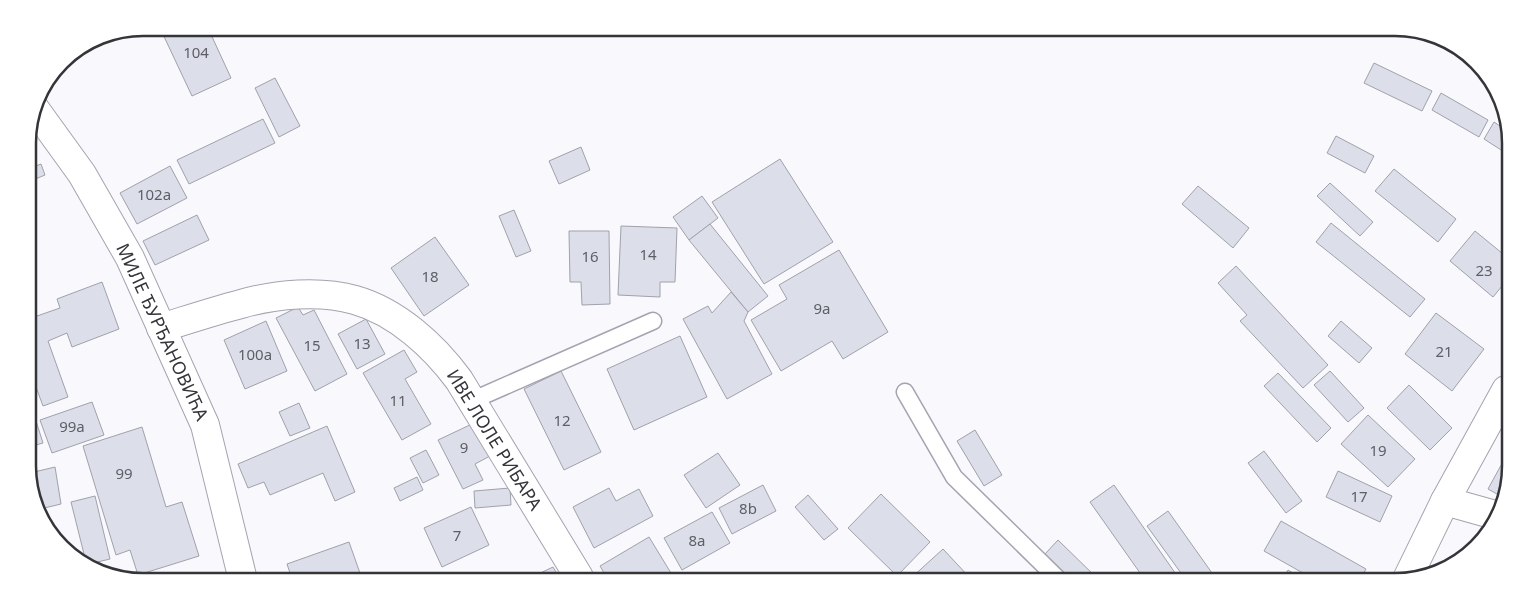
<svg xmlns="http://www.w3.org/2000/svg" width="1538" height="609" viewBox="0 0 1538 609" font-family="'Noto Sans',sans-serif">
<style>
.building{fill:#dcdee9;stroke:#9fa1ab}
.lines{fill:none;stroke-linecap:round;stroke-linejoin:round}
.service-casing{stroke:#a3a4af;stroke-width:19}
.minor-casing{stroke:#a3a4af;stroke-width:30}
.tertiary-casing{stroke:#a3a4af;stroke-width:30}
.service{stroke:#fff;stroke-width:16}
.minor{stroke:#fff;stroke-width:28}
.tertiary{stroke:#fff;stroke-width:28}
.labels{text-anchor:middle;stroke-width:4.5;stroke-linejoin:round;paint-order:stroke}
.number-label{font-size:15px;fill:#5e5f65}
.street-label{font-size:18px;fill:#343539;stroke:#fff}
.rim{fill:none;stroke:#343539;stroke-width:2.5}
</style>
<rect width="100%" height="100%" fill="#f8f8fd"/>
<g class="building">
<path d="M160 28H208L231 78 192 96Z"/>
<path d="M1374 63 1432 91 1422 111 1364 83Z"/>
<path d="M275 78 300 126 279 137 255 88Z"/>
<path d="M1441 93 1488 120 1479 137 1432 110Z"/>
<path d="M263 119 275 143 189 184 177 160Z"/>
<path d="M1494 122 1509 132V155L1484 139Z"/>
<path d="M1336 136 1374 156 1365 173 1327 153Z"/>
<path d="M581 147 590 170 559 184 549 161Z"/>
<path d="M780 159 833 242 764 284 712 202Z"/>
<path d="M41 164 45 175 28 182V169Z"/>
<path d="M170 166 187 198 137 224 120 193Z"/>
<path d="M1394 169 1456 219 1438 242 1375 191Z"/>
<path d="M1330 183 1373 222 1360 236 1317 196Z"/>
<path d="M1198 186 1249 228 1233 248 1182 204Z"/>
<path d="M702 196 718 218 689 240 673 217Z"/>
<path d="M514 210 531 251 516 257 499 216Z"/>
<path d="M197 215 209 240 155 265 143 241Z"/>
<path d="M1331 223 1425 299 1410 317 1316 242Z"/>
<path d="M710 224 768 296 748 312 689 240Z"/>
<path d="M621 226 677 228 675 282H660V297L618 295Z"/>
<path d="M569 231H609L610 304 582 305 581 282H570Z"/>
<path d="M1475 231 1508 258 1507 280 1493 297 1450 261Z"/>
<path d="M435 237 469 285 424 316 391 268Z"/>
<path d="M839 250 888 332 843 359 832 341 781 371 751 320 787 299 779 285Z"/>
<path d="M1236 266 1328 365 1303 388 1240 321 1247 315 1218 283Z"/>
<path d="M102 282 119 329 72 347 67 333 48 341 68 397 43 406 29 368V293L37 316 60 308 57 299Z"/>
<path d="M731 292 748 312 744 321 772 374 727 399 683 319 708 306 712 313Z"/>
<path d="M298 307 303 315 314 310 347 374 315 391 276 318Z"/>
<path d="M1436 313 1484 349 1452 391 1405 354Z"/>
<path d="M366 319 385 354 357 369 338 334Z"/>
<path d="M266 321 287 371 245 389 224 340Z"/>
<path d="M1341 321 1372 348 1359 363 1328 336Z"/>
<path d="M680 336 707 397 634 430 607 369Z"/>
<path d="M404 350 417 372 405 379 431 424 402 440 363 373Z"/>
<path d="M561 371 601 452 564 470 524 389Z"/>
<path d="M1330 371 1364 408 1348 422 1314 385Z"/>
<path d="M1278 373 1331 428 1317 442 1264 386Z"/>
<path d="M1409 385 1452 428 1430 450 1387 408Z"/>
<path d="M29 399 43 443 29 447Z"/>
<path d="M92 402 104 435 52 453 40 420Z"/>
<path d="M299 403 310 428 290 436 279 412Z"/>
<path d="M1368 415 1415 459 1388 487 1341 444Z"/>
<path d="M474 423 490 456 475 464 483 480 463 489 438 440Z"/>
<path d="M327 426 355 492 335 501 323 473 270 495 264 482 248 488 238 464Z"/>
<path d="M142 427 166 507 182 502 199 556 138 575 130 550 116 555 83 446Z"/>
<path d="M975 430 1002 475 984 486 957 441Z"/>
<path d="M426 450 439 475 423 483 410 458Z"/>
<path d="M1264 451 1302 501 1286 513 1248 463Z"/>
<path d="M718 453 740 485 706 508 684 475Z"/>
<path d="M1505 458 1504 498 1488 489Z"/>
<path d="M55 467 61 504 40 509 30 488V473Z"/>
<path d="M1338 471 1392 496 1380 522 1326 497Z"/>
<path d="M417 477 423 490 400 501 394 488Z"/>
<path d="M763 485 776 511 732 534 719 508Z"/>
<path d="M1114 485 1180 580H1145L1090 502Z"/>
<path d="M510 488 511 505 475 508 474 491Z"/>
<path d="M609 488 616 501 639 489 653 516 594 548 573 507Z"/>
<path d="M881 494 930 542 897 576 848 528Z"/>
<path d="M808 495 838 529 824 540 795 507Z"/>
<path d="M95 496 110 559 89 564 86 562 71 502Z"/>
<path d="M471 507 489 545 442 567 424 528Z"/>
<path d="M1168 511 1212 573 1202 580H1186L1147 526Z"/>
<path d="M712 512 730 543 682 570 664 538Z"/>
<path d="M1281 521 1366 569 1359 581H1317L1264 551Z"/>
<path d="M649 537 674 578H607L600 566Z"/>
<path d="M1058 540 1099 580H1072L1045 554Z"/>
<path d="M349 542 361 576H291L287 564Z"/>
<path d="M943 549 971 579H910Z"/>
<path d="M553 567 559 577H532Z"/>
<path d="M1288 570 1306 581H1281Z"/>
</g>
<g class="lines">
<g class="service-casing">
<g id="service">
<path d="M905 392 954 477 1059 580"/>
<path d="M471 401 653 321"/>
</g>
</g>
<g class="minor-casing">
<g id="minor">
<path d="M161 328C187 320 214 311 241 304 276 294 320 290 355 300 397 312 434 346 459 380L579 577"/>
<path d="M1445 501 1495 515"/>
<path d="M1407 579 1445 501 1506 390"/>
</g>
</g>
<g class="tertiary-casing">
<path id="tertiary" d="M35 109 82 174 130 258 205 425 242 576"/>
</g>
<use href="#service" class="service"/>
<use href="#minor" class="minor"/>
<use href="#tertiary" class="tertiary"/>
</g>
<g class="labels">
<g class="number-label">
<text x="196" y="58">104</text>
<text x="154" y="200">102a</text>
<text x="648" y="260">14</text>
<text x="590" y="262">16</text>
<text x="1484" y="276">23</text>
<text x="430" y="282">18</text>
<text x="822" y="314">9a</text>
<text x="362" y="349">13</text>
<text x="312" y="351">15</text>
<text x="1444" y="357">21</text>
<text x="255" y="360">100a</text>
<text x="398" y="406">11</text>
<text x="562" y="426">12</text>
<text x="72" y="432">99a</text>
<text x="464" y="453">9</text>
<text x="1378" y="456">19</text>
<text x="124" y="479">99</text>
<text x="1359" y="502">17</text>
<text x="748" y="514">8b</text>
<text x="457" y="541">7</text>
<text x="697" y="546">8a</text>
</g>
<g class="street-label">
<text transform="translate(162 332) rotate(65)" y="6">МИЛЕ ЂУРЂАНОВИЋА</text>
<text transform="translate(494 440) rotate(58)" y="6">ИВЕ ЛОЛЕ РИБАРА</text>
</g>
</g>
<path d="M0 0H1538V609H0ZM143 36H1395A107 107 0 0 1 1502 143V466A107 107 0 0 1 1395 573H143A107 107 0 0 1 36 466V143A107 107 0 0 1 143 36Z" fill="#fff" fill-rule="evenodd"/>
<path class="rim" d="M143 36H1395A107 107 0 0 1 1502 143V466A107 107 0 0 1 1395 573H143A107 107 0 0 1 36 466V143A107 107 0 0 1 143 36Z"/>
</svg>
